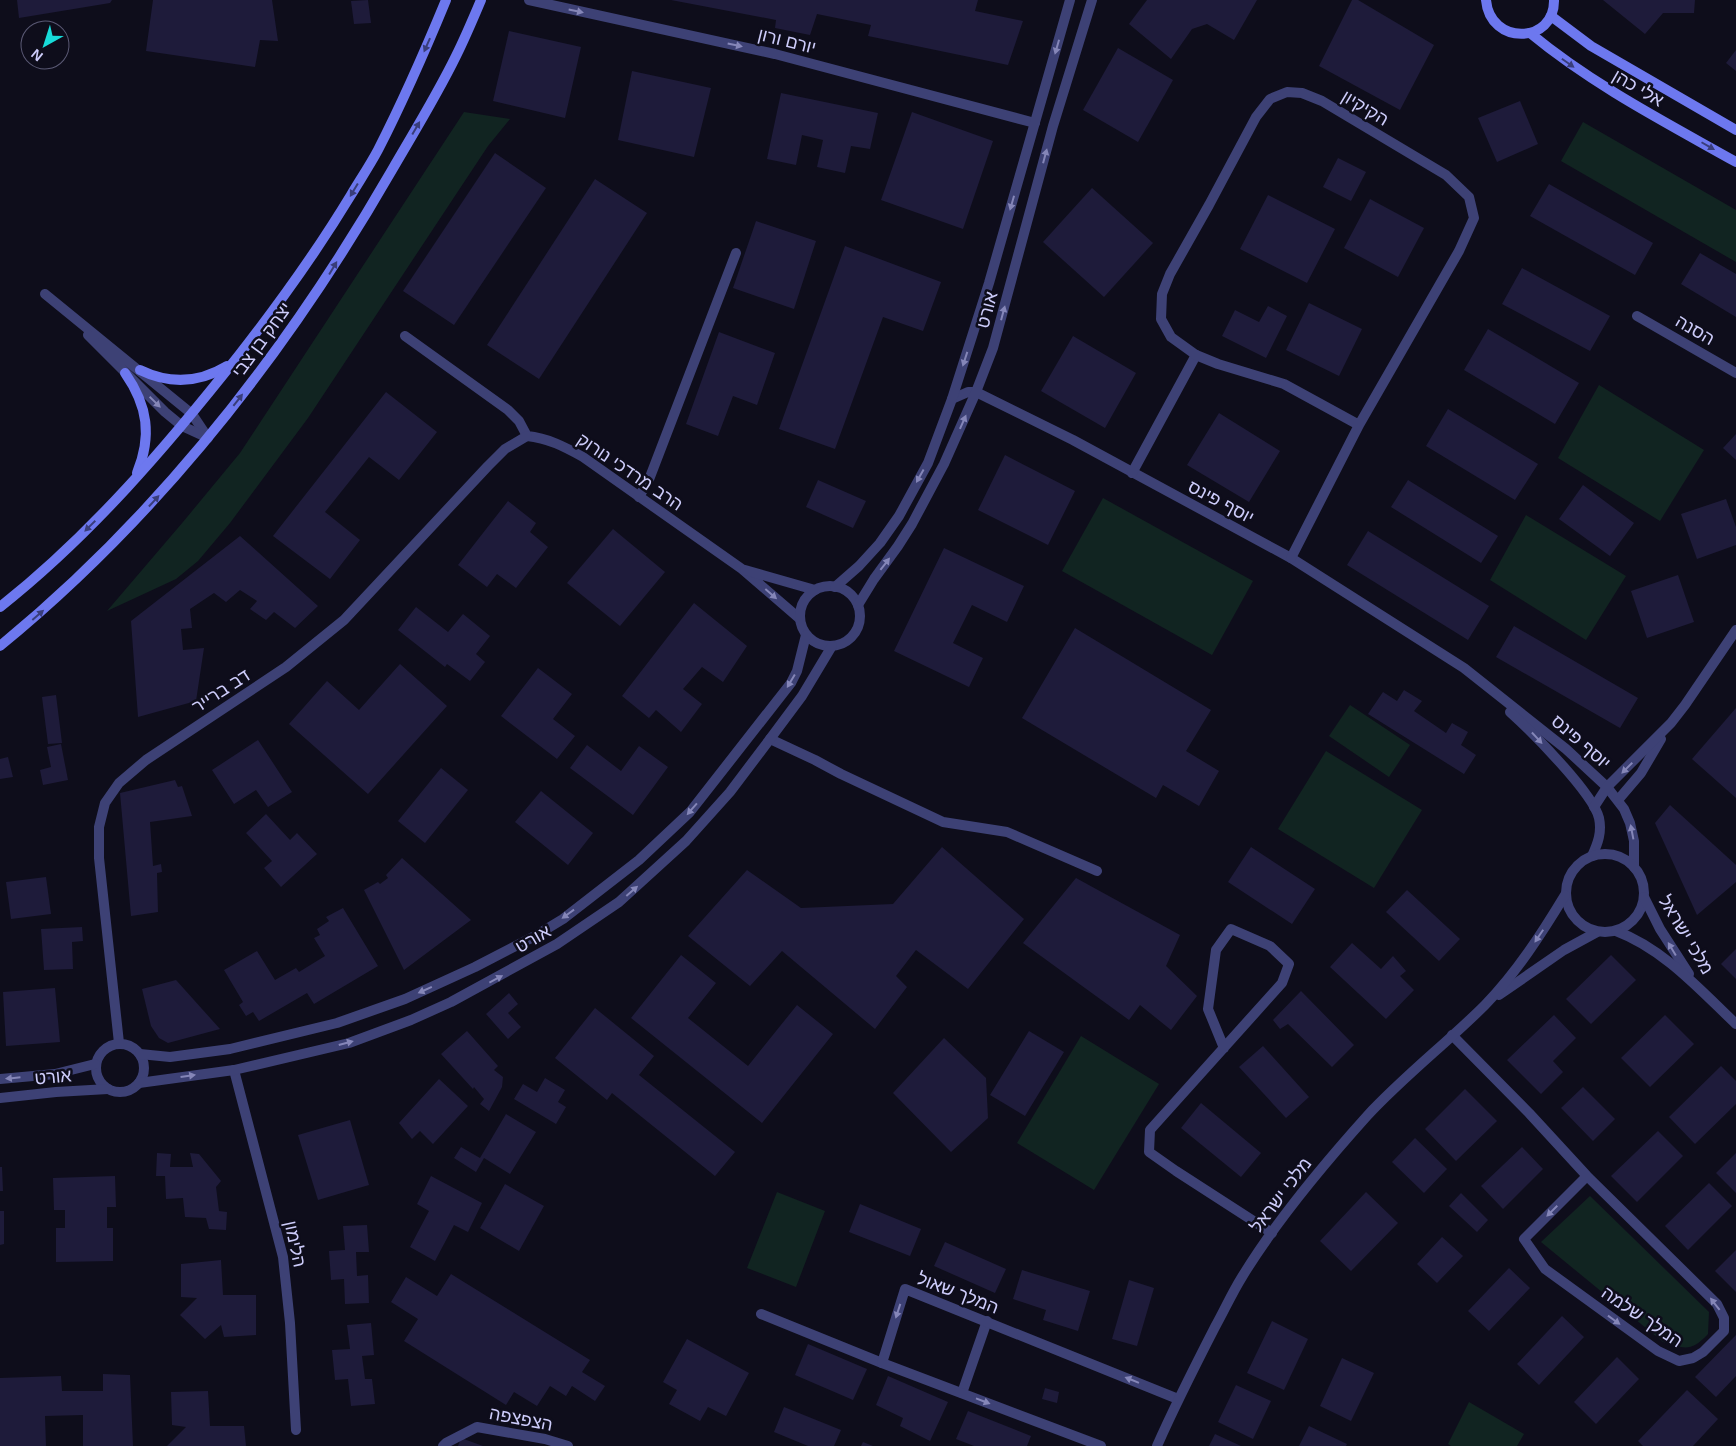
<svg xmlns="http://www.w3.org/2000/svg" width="1736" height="1446" viewBox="0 0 1736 1446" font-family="Arial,Heebo,sans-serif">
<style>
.green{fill:#112421}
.building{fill:#1e1b3a}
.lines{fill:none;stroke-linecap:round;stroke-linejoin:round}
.lane{stroke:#3d4175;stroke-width:10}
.street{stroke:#3d4175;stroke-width:10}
.secondary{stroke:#6d78ef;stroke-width:10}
.oneway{fill:#8586b8}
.oneway2{fill:#393d7a}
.labels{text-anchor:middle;stroke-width:5;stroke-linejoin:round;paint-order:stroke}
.street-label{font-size:18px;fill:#cdccfa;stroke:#0e0d1b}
</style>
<rect width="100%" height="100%" fill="#0e0d1b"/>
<g class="green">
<path d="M464 112 510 119 488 146 308 418 230 523 198 561 176 579 107 611 183 522 240 453Z"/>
<path d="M1583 122 1736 210V262L1561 161Z"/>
<path d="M1599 385 1704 450 1660 521 1558 458Z"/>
<path d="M1103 498 1253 581 1212 655 1062 571Z"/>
<path d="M1526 515 1626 576 1586 640 1490 580Z"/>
<path d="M1350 705 1410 745 1389 777 1329 736Z"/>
<path d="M1326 751 1422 810 1374 888 1278 829Z"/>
<path d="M1081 1036 1159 1084 1094 1190 1017 1143Z"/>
<path d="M777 1192 825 1211 796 1287 747 1268Z"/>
<path d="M1590 1196 1709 1312 1708 1334C1691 1352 1685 1349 1663 1342L1541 1242Z"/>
<path d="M1469 1402 1524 1434 1517 1446H1451L1448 1444Z"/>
</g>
<g class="building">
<path d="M17 0H112L110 3 19 18Z"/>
<path d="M153 0H272L278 41 260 40 255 67 146 51Z"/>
<path d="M368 0 371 23 354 24 351 1Z"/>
<path d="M671 0H978L975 11 1023 21 1008 65 868 36 871 25 817 14 810 35 775 28 776 20Z"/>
<path d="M1147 0H1257L1234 40 1207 24 1192 29 1171 59 1129 24Z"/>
<path d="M1352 0H1358L1434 45 1400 110 1319 66Z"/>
<path d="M1603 0H1695L1694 13H1663L1645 34Z"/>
<path d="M509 31 581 47 565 118 493 101Z"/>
<path d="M1118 48 1173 80 1138 142 1083 110Z"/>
<path d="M1736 50V71L1726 63Z"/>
<path d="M632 71 711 88 694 157 618 140Z"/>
<path d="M781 93 878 113 870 149 851 146 845 173 817 167 823 140 802 135 796 165 767 159Z"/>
<path d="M1520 101 1538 144 1497 162 1478 118Z"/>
<path d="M912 112 993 141 963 229 881 200Z"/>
<path d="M495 153 546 188 454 325 403 291Z"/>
<path d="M1338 158 1366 172 1351 201 1323 187Z"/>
<path d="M595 179 647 213 539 379 487 345Z"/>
<path d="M1549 184 1653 243 1635 275 1530 216Z"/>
<path d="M1092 188 1153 243 1104 297 1043 242Z"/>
<path d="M1268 195 1335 229 1307 283 1240 249Z"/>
<path d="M1370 199 1424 228 1398 277 1344 248Z"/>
<path d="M756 221 816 241 794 309 733 288Z"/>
<path d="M845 246 941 282 923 331 883 317 835 449 779 429Z"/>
<path d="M1700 253 1736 274V317L1681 284Z"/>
<path d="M1522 268 1610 316 1590 351 1502 304Z"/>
<path d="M1309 303 1362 329 1339 376 1286 350Z"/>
<path d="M1268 306 1287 316 1266 358 1222 336 1235 310 1259 322Z"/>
<path d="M1488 329 1579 383 1555 424 1464 370Z"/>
<path d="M719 332 775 353 757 405 733 396 718 436 686 424Z"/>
<path d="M1073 336 1136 373 1105 428 1041 391Z"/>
<path d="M386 392 437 432 399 480 369 457 325 512 360 540 330 579 273 536Z"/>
<path d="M1448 409 1538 464 1515 500 1426 446Z"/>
<path d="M1219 413 1280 451 1249 502 1187 465Z"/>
<path d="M1736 434V460L1723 448Z"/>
<path d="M1005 455 1075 491 1048 545 978 510Z"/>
<path d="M818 480 866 501 853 528 806 507Z"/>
<path d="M1408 480 1498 536 1481 563 1391 507Z"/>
<path d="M1583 485 1634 523 1610 556 1559 519Z"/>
<path d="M1726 499 1736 527V545L1697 559 1681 514Z"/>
<path d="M508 501 536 523 530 532 548 547 516 588 497 574 487 587 458 565Z"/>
<path d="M613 529 665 572 620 626 567 583Z"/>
<path d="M1368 531 1489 606 1468 640 1347 565Z"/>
<path d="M240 536 318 606 295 628 274 612 266 620 263 618 250 609 257 601 240 590 226 602 214 593 190 609 192 628 181 629 183 650 204 648 196 701 138 717 131 621Z"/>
<path d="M944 548 1024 586 1007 622 972 605 953 643 983 658 969 687 894 651Z"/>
<path d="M1678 575 1694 622 1647 638 1631 591Z"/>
<path d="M694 603 747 646 723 682 702 667 683 689 702 704 681 732 656 710 649 718 622 696Z"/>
<path d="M416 607 448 632 463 614 490 636 476 654 485 662 470 681 447 664 445 667 398 630Z"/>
<path d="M1514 626 1638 698 1620 728 1496 657Z"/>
<path d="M1075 628 1211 710 1186 751 1219 771 1199 806 1163 785 1156 798 1022 718Z"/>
<path d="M400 664 447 706 368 794 289 724 327 681 359 710Z"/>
<path d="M538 668 572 694 553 719 575 736 557 759 501 716Z"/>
<path d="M1404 690 1422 701 1414 711 1446 733 1452 723 1468 732 1461 745 1476 755 1464 774 1368 714 1383 692 1397 701Z"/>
<path d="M56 695 62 743 48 744 42 697Z"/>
<path d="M1736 708V798L1692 759Z"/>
<path d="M258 740 292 792 268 807 256 790 234 804 212 770Z"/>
<path d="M61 744 68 780 43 785 40 770 51 767 47 747Z"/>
<path d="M587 745 621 771 639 746 668 767 633 815 570 768Z"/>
<path d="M8 757 13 777 0 779V759Z"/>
<path d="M441 768 468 790 425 843 398 821Z"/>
<path d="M175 780 178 787 182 786 192 816 150 822 153 866 161 864 162 872 157 873 158 912 131 916 120 793Z"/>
<path d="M541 791 593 833 568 865 515 822Z"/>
<path d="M1670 805 1736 865V882L1697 915 1655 823Z"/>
<path d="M266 814 290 840 297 833 317 854 281 887 264 868 272 861 246 833Z"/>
<path d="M942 847 1024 919 968 989 916 950 896 976 907 987 875 1029 782 951 750 986 688 936 747 870 801 908 893 904Z"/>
<path d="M1251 847 1315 889 1292 924 1228 882Z"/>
<path d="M402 858 471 920 404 970 364 890 378 882 380 884 388 878 386 875Z"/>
<path d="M46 877 51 914 11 919 6 882Z"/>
<path d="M1076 878 1180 935 1166 966 1197 996 1171 1030 1140 1005 1129 1020 1023 943Z"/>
<path d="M1407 890 1460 939 1439 961 1386 912Z"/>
<path d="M343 908 378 966 314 1004 307 993 259 1021 253 1012 246 1016 239 1005 243 1002 224 970 257 951 275 980 296 968 299 972 325 956 314 938 320 935 317 929 329 921 326 917Z"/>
<path d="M82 927 83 941 72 942 73 969 44 970 41 929Z"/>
<path d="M1352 943 1381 969 1393 956 1406 971 1400 976 1414 990 1386 1019 1330 967Z"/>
<path d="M1736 949V979L1721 964Z"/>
<path d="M681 955 716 983 688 1018 748 1066 797 1005 833 1034 762 1123 631 1018Z"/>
<path d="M1611 955 1636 980 1591 1024 1566 999Z"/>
<path d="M176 980 220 1029 168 1043 159 1038 151 1026 142 989Z"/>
<path d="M55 988 60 1042 6 1046 3 992Z"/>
<path d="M1301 991 1354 1045 1332 1067 1288 1024 1280 1029 1273 1020Z"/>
<path d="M509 993 518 1004 508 1013 521 1027 508 1039 486 1014Z"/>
<path d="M595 1008 654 1056 639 1075 735 1152 715 1176 612 1093 607 1100 555 1058Z"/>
<path d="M1554 1015 1576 1038 1553 1061 1563 1072 1541 1094 1507 1060Z"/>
<path d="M1665 1015 1694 1044 1650 1087 1621 1058Z"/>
<path d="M467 1031 498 1066 494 1070 503 1077 502 1087 489 1111 480 1104 484 1099 474 1087 473 1089 441 1054Z"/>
<path d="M1029 1031 1064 1052 1025 1116 990 1095Z"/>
<path d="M944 1038 986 1078 988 1118 951 1152 893 1093Z"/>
<path d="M1263 1046 1309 1097 1286 1118 1239 1067Z"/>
<path d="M1721 1066 1736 1081V1104L1695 1144 1669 1117Z"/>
<path d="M545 1078 565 1090 558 1102 566 1107 556 1124 514 1099 523 1084 537 1092Z"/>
<path d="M439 1079 468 1106 433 1144 420 1131 412 1139 399 1123Z"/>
<path d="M1583 1087 1615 1119 1593 1141 1561 1108Z"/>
<path d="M1465 1089 1497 1121 1456 1161 1425 1129Z"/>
<path d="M1201 1103 1261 1153 1241 1177 1181 1128Z"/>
<path d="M506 1114 536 1132 510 1174 484 1158 476 1172 454 1158 461 1147 480 1158Z"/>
<path d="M350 1120 369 1185 318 1200 298 1135Z"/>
<path d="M1658 1131 1683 1156 1637 1202 1611 1176Z"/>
<path d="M1415 1138 1447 1169 1424 1193 1392 1162Z"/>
<path d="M1522 1147 1543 1169 1503 1209 1481 1186Z"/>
<path d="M157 1153 171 1154 170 1167H193L190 1153 199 1154 221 1181 216 1187 219 1211 227 1212 226 1230 209 1229 206 1218 185 1217 183 1198 166 1199 165 1176H156Z"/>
<path d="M1736 1153V1193L1716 1173Z"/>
<path d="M0 1167H2L3 1191H0Z"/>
<path d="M115 1176 116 1207H107V1228H113V1261L56 1262V1228H65V1210H54L53 1178Z"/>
<path d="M431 1176 482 1203 468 1232 454 1225 435 1261 410 1247 429 1211 417 1204Z"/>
<path d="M1709 1183 1732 1206 1688 1250 1665 1226Z"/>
<path d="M505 1184 544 1206 519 1251 480 1228Z"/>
<path d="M1366 1192 1398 1223 1351 1271 1320 1241Z"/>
<path d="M1461 1193 1488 1220 1477 1232 1449 1206Z"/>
<path d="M860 1204 921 1229 910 1256 849 1232Z"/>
<path d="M0 1211H4V1244L0 1245Z"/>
<path d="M367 1225 369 1252H356L357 1276 368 1275 369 1303 345 1304 344 1279 331 1280 329 1251 345 1250 343 1226Z"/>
<path d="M1442 1237 1463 1256 1437 1283 1417 1264Z"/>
<path d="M945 1242 1006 1269 995 1293 934 1266Z"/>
<path d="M1736 1250V1292L1715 1271Z"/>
<path d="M221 1260 223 1295H256V1335L224 1337 221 1325 205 1339 180 1315 197 1298 181 1297V1264Z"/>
<path d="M1509 1268 1530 1288 1489 1331 1468 1311Z"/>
<path d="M1022 1270 1090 1291 1078 1331 1043 1320 1046 1310 1013 1299Z"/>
<path d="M451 1274 590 1360 582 1372 605 1386 595 1401 572 1386 566 1396 550 1386 537 1406 514 1392 506 1405 404 1341 418 1319 391 1302 406 1277 437 1296Z"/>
<path d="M1129 1280 1154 1288 1137 1346 1112 1339Z"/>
<path d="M1562 1316 1584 1337 1539 1385 1517 1364Z"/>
<path d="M1272 1321 1308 1339 1284 1390 1247 1373Z"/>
<path d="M371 1323 374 1355 362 1356 365 1379H372L375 1404 351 1406 348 1379 335 1380 332 1350 350 1349 347 1325Z"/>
<path d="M1736 1335V1376L1716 1397 1695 1377Z"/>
<path d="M687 1339 749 1373 726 1416 708 1407 700 1421 669 1404 677 1390 663 1382Z"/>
<path d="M808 1344 867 1369 853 1400 795 1375Z"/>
<path d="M1617 1357 1639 1379 1596 1424 1574 1402Z"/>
<path d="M1342 1358 1374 1373 1351 1421 1320 1406Z"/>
<path d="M103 1374 130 1375 133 1446H83V1415L45 1416 46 1446H0V1378L61 1376 62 1391H103Z"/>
<path d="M888 1376 948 1402 930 1441 900 1426 903 1418 876 1405Z"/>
<path d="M1236 1385 1271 1401 1253 1439 1218 1422Z"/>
<path d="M1045 1388 1059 1392 1057 1403 1042 1399Z"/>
<path d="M1687 1390 1718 1419 1693 1446H1643L1638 1441Z"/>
<path d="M208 1391 210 1426H244L246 1446H167L186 1427 172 1425 171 1392Z"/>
<path d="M784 1407 841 1430 834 1446H808L774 1432Z"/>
<path d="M968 1411 1031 1436 1027 1446H974L956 1439Z"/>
<path d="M1309 1426 1347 1444 1346 1446H1299Z"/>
<path d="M1215 1434 1241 1446H1209Z"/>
<path d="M461 1438 483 1446H458Z"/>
<path d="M863 1442 873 1446H861Z"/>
</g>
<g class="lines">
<g class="lane">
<path d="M639 497 650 477 736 253"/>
<path d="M770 739 815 760 841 774 943 822 1007 832 1097 871"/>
</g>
<g class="street">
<path d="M529 0 775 54 1035 123"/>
<path d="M45 294 192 414 208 438"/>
<path d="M1637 316 1736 373"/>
<path d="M88 335 165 412 182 426 206 437"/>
<path d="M405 336 508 410 519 421 527 436C548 438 565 447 583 457L742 569 800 619"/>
<path d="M952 399 968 392H976L1073 440 1291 558 1464 668 1566 749 1607 787 1624 809 1630 823 1634 841V867"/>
<path d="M1132 473 1196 355"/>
<path d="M1291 558 1359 425 1459 251 1474 218 1469 197 1446 175 1322 101 1302 93 1287 92 1270 99 1256 117 1209 205 1170 274 1162 294 1161 319 1171 337 1196 355 1218 364 1284 384 1359 425"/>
<path d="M745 570 815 590"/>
<circle cx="830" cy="616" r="30"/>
<path d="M835 587 859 566 880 543 899 516 928 463 952 399 989 283 1070 0"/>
<path d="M858 605 874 579 898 546 912 524 944 464 976 392 993 348 1053 126 1092 0"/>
<path d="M1510 712C1531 731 1593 793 1599 818 1602 832 1598 843 1592 856"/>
<path d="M1618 800 1641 773 1661 739"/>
<path d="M1594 807 1607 787 1671 723 1685 705 1736 630"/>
<circle cx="1605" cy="893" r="39"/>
<path d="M1644 897 1660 929 1689 974"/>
<path d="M1616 931C1664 949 1700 990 1736 1024"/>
<path d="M1499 995 1564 950 1597 932"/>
<path d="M1452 1035 1529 1113 1587 1176 1717 1304 1724 1318V1331L1703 1352 1693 1358 1679 1361 1658 1351 1545 1269 1524 1239 1587 1176"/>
<path d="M119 1043 99 858V827L105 803 119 783 146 760 286 667 344 620 488 466 505 449 527 436"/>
<circle cx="120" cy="1068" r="24"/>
<path d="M1224 1048 1208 1009 1216 950 1231 929 1270 946 1289 964 1282 983 1150 1130 1149 1152 1176 1171 1272 1233"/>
<path d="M140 1054 170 1057 230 1049 337 1023 405 999 475 967 535 936 563 919 639 860 690 812 791 683 797 671 806 635"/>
<path d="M234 1070 283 1257 290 1323 296 1430"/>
<path d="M0 1079 55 1074 95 1064"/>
<path d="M139 1083 234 1070 349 1043 411 1020 451 1002 557 944 619 902 686 841 730 792 770 739 802 696 832 646"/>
<path d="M0 1098 56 1092 108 1089"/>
<path d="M761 1314 882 1363"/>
<path d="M962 1393 987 1321"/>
<path d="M443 1446 446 1443 477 1427 545 1439 568 1446"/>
<path d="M1101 1446 882 1363 905 1289 1178 1399"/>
<path d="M1157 1446C1175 1405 1195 1366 1215 1327 1224 1311 1232 1293 1242 1277 1276 1221 1323 1165 1367 1116 1404 1076 1447 1043 1485 1005 1517 972 1542 933 1565 895"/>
</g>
<g class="secondary">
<path d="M1486 0C1490 46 1555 44 1554 0"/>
<path d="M1551 16 1591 46 1736 130"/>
<path d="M1530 33C1593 85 1665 122 1736 162"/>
<path d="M140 370C169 384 199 383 227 366"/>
<path d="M125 373C148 406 152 436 137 473"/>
<path d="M0 607C91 535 167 446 239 355 279 304 317 251 351 195 360 180 370 165 378 150 403 101 425 51 446 0"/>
<path d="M0 646C161 514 289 349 392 170 414 132 437 95 456 56 465 38 473 19 481 0"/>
</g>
</g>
<defs><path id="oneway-solid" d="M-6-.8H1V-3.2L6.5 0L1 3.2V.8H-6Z" transform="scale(1.25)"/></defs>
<g class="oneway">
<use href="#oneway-solid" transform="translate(576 11) rotate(12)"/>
<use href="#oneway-solid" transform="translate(735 45) rotate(12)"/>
<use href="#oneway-solid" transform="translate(1057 47) rotate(106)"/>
<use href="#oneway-solid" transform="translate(1045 156) rotate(-75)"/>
<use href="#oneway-solid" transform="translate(1012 203) rotate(106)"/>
<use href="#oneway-solid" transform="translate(1003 313) rotate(-75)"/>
<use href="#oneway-solid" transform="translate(965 359) rotate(108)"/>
<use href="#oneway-solid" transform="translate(155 402) rotate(44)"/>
<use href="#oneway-solid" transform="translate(963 422) rotate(-66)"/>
<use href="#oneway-solid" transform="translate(920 476) rotate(119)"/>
<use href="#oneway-solid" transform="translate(885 564) rotate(-52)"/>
<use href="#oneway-solid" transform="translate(771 594) rotate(41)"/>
<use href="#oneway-solid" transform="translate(791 681) rotate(121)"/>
<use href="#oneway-solid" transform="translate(1537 738) rotate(47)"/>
<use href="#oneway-solid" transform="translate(1627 768) rotate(135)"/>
<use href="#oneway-solid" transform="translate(692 809) rotate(131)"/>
<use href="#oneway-solid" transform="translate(1632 832) rotate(-101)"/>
<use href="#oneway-solid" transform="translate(632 891) rotate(-41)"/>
<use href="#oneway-solid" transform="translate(568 914) rotate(144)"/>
<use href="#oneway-solid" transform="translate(1539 936) rotate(124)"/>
<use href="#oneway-solid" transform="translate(1672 949) rotate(-121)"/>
<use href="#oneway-solid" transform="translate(496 979) rotate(-28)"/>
<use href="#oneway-solid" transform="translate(425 990) rotate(156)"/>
<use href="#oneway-solid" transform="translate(346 1043) rotate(-15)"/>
<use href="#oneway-solid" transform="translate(188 1076) rotate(-8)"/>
<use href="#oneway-solid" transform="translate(13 1078) rotate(174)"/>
<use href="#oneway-solid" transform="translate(1552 1211) rotate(135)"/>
<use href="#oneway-solid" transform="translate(1715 1304) rotate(-128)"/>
<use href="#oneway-solid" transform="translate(898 1311) rotate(108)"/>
<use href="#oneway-solid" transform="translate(1614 1320) rotate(36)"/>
<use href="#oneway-solid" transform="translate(1132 1380) rotate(-158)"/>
<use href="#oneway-solid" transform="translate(983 1401) rotate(21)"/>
</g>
<g class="oneway2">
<use href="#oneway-solid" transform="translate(427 45) rotate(114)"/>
<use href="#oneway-solid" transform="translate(1568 63) rotate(35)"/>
<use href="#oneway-solid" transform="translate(416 128) rotate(-60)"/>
<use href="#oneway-solid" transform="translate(1708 146) rotate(30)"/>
<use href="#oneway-solid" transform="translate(354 190) rotate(121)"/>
<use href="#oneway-solid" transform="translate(333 268) rotate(-59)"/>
<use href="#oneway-solid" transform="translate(238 400) rotate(-52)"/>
<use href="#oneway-solid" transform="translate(154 501) rotate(-47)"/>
<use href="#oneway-solid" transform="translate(90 526) rotate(135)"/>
<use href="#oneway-solid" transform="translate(38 615) rotate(-41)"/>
</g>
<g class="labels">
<g class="street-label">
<text transform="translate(787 41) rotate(14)" y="6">יורם ורון</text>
<text transform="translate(1638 88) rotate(30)" y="6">אלי כהן</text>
<text transform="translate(1365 108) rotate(31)" y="6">הקיקיון</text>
<text transform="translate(987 310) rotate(-75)" y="6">אורט</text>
<text transform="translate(1695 330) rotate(30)" y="6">הסנה</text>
<text transform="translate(262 340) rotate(-54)" y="6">יצחק בן צבי</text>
<text transform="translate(630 472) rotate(34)" y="6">הרב מרדכי נורוק</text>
<text transform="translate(1221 502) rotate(28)" y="6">יוסף פינס</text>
<text transform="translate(221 691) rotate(-33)" y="6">דב ברייר</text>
<text transform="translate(1581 742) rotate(41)" y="6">יוסף פינס</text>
<text transform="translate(1686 935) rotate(59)" y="6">מלכי ישראל</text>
<text transform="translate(533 939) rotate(-30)" y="6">אורט</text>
<text transform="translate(53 1077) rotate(-5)" y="6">אורט</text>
<text transform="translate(1281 1195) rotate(-53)" y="6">מלכי ישראל</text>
<text transform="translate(295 1244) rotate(78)" y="6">הלימון</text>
<text transform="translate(958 1293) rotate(21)" y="6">המלך שאול</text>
<text transform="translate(1642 1317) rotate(34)" y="6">המלך שלמה</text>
<text transform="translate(521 1419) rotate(11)" y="6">הצפצפה</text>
</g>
</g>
<g transform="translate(45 45) rotate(219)"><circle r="24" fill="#0e0d1b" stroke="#5a5974"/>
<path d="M0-4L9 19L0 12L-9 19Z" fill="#17dbd9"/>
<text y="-8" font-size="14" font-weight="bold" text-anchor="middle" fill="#cdccfa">N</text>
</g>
</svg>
